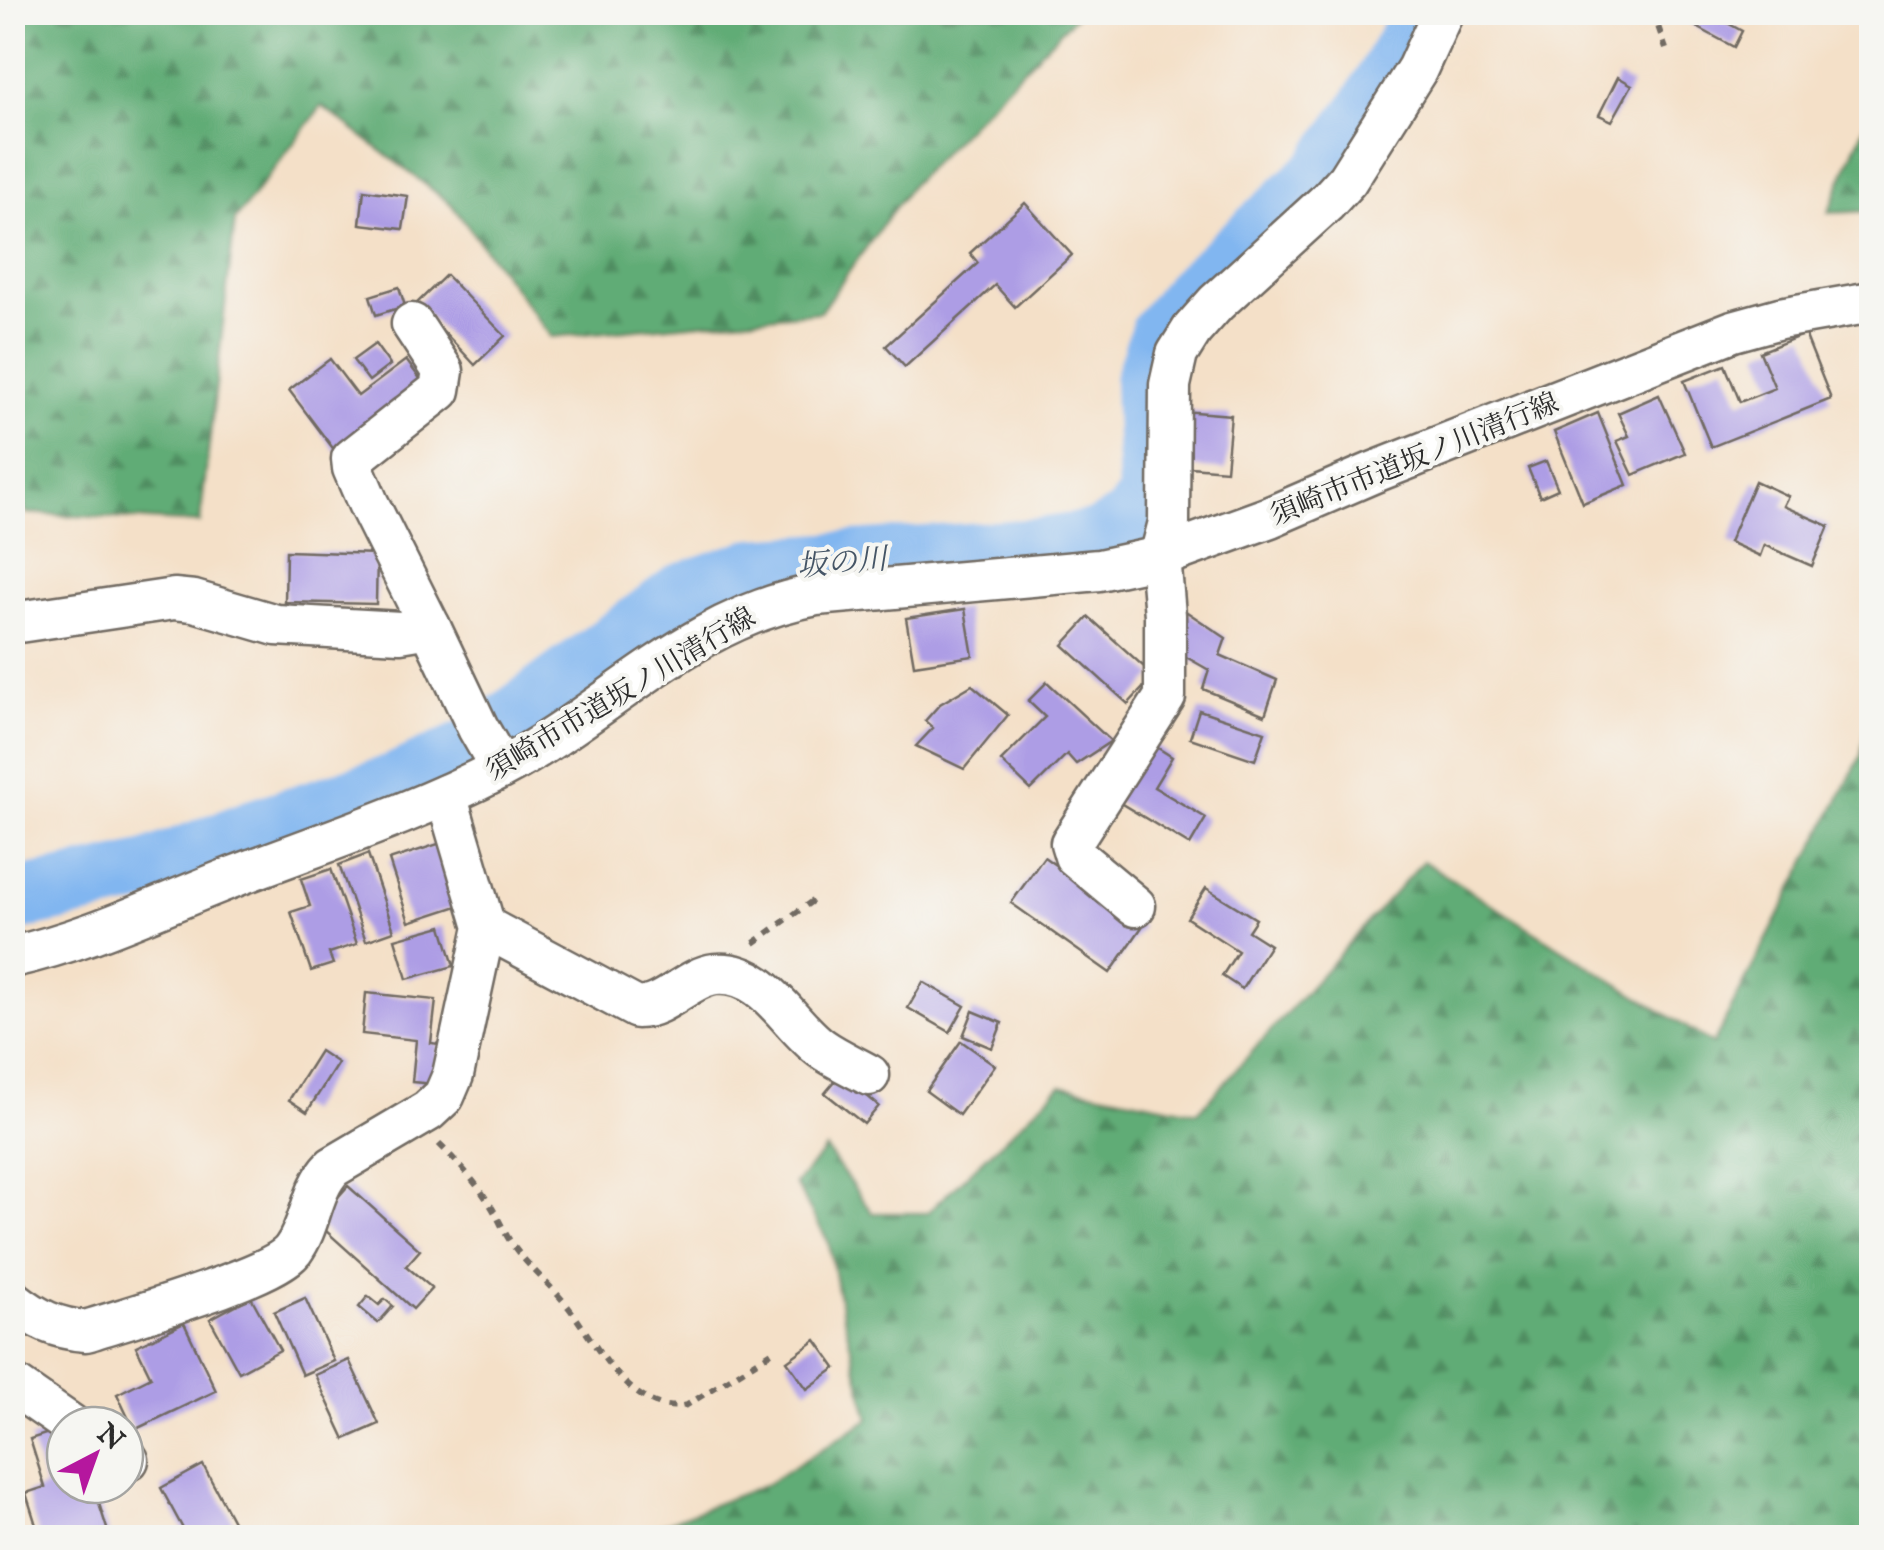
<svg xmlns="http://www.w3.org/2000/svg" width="1884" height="1550" viewBox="0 0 1884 1550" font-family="'IM FELL English','Noto Serif JP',serif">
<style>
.forest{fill:url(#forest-firs);stroke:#466c50;stroke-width:2.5}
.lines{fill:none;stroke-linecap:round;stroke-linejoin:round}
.river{stroke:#81b6f0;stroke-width:62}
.building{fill:#ad9de5}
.minor-casing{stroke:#716a62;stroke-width:45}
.path{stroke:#716a62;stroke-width:6;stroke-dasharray:8 8;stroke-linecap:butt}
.minor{stroke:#fff;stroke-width:40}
.labels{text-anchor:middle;stroke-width:8;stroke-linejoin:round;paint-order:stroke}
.street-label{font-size:28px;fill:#2b2b2b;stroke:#f6f6f2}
.water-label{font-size:30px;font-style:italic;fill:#455566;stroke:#f6f6f2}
</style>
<defs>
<pattern id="forest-firs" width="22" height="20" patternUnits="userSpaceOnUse" patternTransform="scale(2.5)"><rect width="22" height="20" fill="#60ac76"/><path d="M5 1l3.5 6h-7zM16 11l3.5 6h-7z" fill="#4f8c61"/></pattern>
</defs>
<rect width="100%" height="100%" fill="#f6f6f2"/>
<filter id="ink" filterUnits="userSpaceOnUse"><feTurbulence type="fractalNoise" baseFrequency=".01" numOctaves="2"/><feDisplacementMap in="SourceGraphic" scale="20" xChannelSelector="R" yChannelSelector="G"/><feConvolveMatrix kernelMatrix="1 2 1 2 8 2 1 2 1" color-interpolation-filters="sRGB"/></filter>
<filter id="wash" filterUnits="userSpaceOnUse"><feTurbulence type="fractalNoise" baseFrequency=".0048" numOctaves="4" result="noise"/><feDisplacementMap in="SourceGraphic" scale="40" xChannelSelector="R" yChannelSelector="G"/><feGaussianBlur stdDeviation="2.25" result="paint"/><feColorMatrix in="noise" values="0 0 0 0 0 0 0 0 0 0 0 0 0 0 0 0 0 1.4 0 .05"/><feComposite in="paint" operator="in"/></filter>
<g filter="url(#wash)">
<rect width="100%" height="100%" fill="#f4e0c8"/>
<g class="forest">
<path d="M12 13 13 12 1078 13 911 185 820 312 551 337 451 204 322 106 235 220 200 523 26 513 12 475Z"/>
<path d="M1871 110V211L1828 213Z"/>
<path d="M1871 696V1537H630L767 1484 869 1419 837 1290 829 1243 795 1184 826 1149 872 1213H927L1061 1085 1198 1112 1423 861 1713 1044 1861 756Z"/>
</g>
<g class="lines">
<path class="river" d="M12 901 148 871 257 829 394 785 472 749 682 594 754 569 1040 549 1100 540 1132 521 1149 496 1145 381 1161 333 1195 292 1323 174 1371 107 1424 12"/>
</g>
<g id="blocks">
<g class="building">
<path d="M1669 12H1707L1742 31 1734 47Z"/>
<path d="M1618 77 1632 85 1612 121 1599 115Z"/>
<path d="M364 190 408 196 403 229 360 224Z"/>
<path d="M1025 203 1072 255 1015 307 995 285 905 367 886 346 978 263 970 253Z"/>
<path d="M446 275 505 336 475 365 417 303Z"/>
<path d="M399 287 405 306 376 315 370 296Z"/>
<path d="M1805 334 1831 399 1711 447 1684 381 1725 365 1740 402 1775 388 1760 352Z"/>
<path d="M375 344 390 365 369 381 353 360Z"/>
<path d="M330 359 358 396 406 360 424 384 335 451 289 390Z"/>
<path d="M1659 395 1685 453 1633 475 1617 441 1629 436 1618 413Z"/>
<path d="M1183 411 1231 415 1226 470 1178 466Z"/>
<path d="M1598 413 1627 485 1583 503 1554 432Z"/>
<path d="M1546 461 1558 489 1540 497 1528 468Z"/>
<path d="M1755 481 1788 496 1783 506 1829 526 1812 566 1764 545 1760 556 1729 542Z"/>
<path d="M286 551 377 554 376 604 285 602Z"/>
<path d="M1172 602 1226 638 1220 655 1277 680 1265 715 1203 689 1209 670 1181 654 1186 644 1173 635Z"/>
<path d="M965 609 973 656 914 665 906 618Z"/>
<path d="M1089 617 1154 676 1128 704 1063 645Z"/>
<path d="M1047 682 1111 741 1076 764 1067 754 1031 790 1001 761 1045 717 1028 701Z"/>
<path d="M972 685 1008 715 964 769 916 746 933 728 925 721 940 704Z"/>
<path d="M1199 710 1265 732 1255 760 1190 738Z"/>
<path d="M1147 741 1172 757 1154 787 1206 818 1190 845 1112 798Z"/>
<path d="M441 843 461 905 409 922 389 860Z"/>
<path d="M368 854 394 931 366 941 339 865Z"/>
<path d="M1044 857 1142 927 1110 973 1011 903Z"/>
<path d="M331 869 357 944 329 953 333 964 311 971 291 912 310 906 301 879Z"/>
<path d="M1206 888 1256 919 1248 931 1270 945 1242 989 1222 976 1238 951 1187 918Z"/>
<path d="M442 926 454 966 407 979 395 939Z"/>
<path d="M923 982 965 1006 950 1032 908 1008Z"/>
<path d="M366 993 436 1000 431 1043 439 1044 435 1084 412 1082 416 1040 362 1034Z"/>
<path d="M973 1011 1002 1023 992 1048 963 1036Z"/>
<path d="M961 1041 995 1065 959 1115 926 1091Z"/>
<path d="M320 1051 338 1063 307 1112 289 1100Z"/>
<path d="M841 1074 879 1106 864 1124 825 1093Z"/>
<path d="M348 1186 420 1250 406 1266 432 1288 413 1309 316 1222Z"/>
<path d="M368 1296 379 1305 385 1299 393 1306 378 1323 359 1307Z"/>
<path d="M251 1297 280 1350 239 1372 210 1319Z"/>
<path d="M305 1298 334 1361 302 1375 274 1312Z"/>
<path d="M184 1323 216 1391 134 1430 117 1394 151 1377 136 1346Z"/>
<path d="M816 1340 836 1368 807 1389 787 1361Z"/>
<path d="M349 1360 379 1424 345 1439 315 1375Z"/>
<path d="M64 1428 65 1485H93L110 1538H40L26 1493 45 1487 30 1439Z"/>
<path d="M203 1465 242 1538H188L161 1488Z"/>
</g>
</g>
</g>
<g filter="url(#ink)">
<use href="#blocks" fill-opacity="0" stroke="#716a62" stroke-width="2.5"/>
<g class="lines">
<g class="minor-casing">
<g id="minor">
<path d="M412 324 443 371 440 390 352 459 353 468 368 503 430 627"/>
<path d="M12 623 174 599 194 601 276 625 400 632 430 627 478 728 501 768"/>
<path d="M1135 906 1075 856 1071 843 1165 697V615L1160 557 1169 522 1170 385 1177 354 1192 330 1216 303 1326 203 1347 180 1417 69 1443 12"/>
<path d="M485 927 637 1008C665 1008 688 977 715 974 764 969 788 1024 821 1048 835 1058 853 1066 869 1075"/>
<path d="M12 957C89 940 160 905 233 877 322 843 415 813 500 769 609 712 689 618 816 595L1099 570 1160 557 1270 517 1372 473 1733 331 1780 318 1872 302"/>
<path d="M12 1300C36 1319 56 1329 86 1331 125 1318 273 1277 293 1250 312 1224 310 1191 333 1167L428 1111 444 1096 453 1075 485 927 446 795"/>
<path d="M12 1384 71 1425"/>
<path d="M125 1459 128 1460"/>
</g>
</g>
<g class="path">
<path d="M1653 12 1666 49"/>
<path d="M754 943 815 899"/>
<path d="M439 1144C458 1163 475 1181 489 1203 498 1216 503 1231 512 1244 528 1267 551 1285 569 1308 596 1343 632 1418 687 1405L775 1350"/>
</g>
<use href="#minor" class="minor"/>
</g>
</g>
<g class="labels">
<g class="street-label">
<text transform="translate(1414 458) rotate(-22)" y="10">須崎市市道坂ノ川清行線</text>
<text transform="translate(620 693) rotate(-31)" y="10">須崎市市道坂ノ川清行線</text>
</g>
<g class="water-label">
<text transform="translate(842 562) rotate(-5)" y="10">坂の川</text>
</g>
</g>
<rect width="1884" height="1550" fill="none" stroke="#f6f6f2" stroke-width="50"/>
<g transform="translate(95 1455) rotate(41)"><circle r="48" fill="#f6f6f2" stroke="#a5a5a2" stroke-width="2.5"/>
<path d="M0-8L18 38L0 25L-18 38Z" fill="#b5179e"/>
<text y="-15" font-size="28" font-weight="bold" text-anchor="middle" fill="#2b2b2b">N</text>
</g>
</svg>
